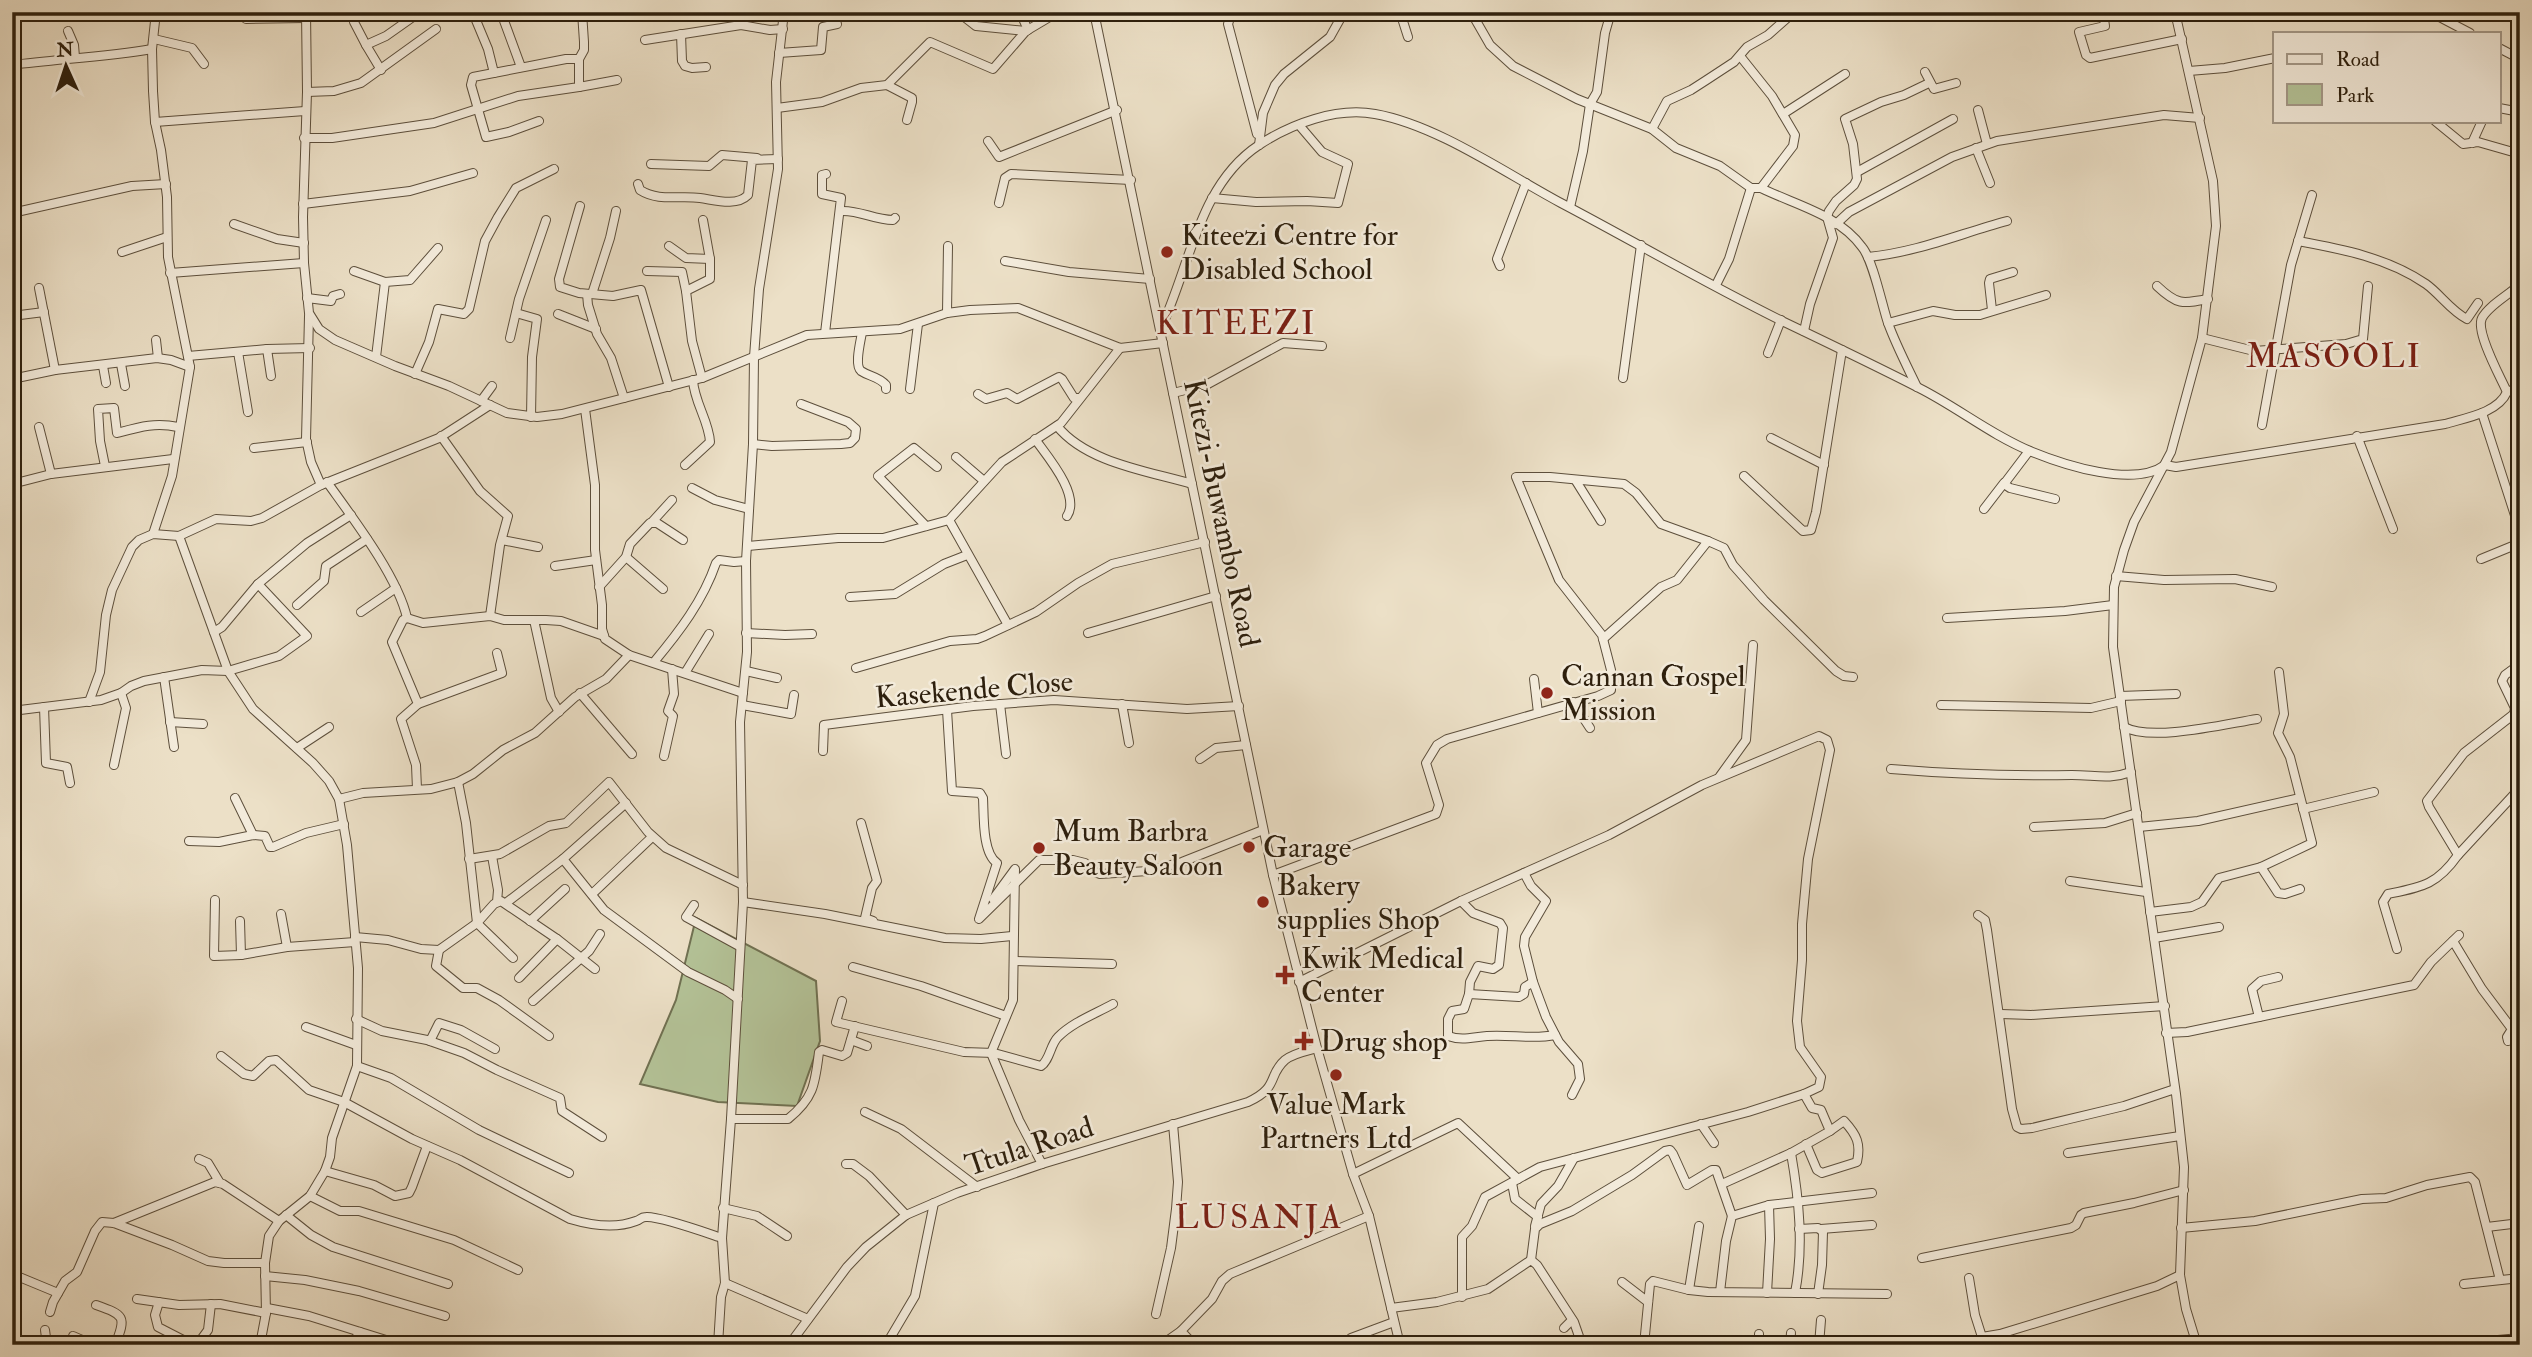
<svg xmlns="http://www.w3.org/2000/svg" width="2532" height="1357" viewBox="0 0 2532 1357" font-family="'IM FELL Double Pica',serif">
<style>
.green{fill:#b4c398;stroke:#707152;stroke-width:2}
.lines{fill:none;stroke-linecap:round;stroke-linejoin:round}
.minor-casing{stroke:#5d4f3c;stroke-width:10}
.minor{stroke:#f3ebdb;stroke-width:8}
.poi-dot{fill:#8f2418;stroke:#f3ebdb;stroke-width:2.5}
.labels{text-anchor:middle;stroke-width:5;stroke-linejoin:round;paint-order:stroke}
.poi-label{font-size:30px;fill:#2d1f0d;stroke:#f3ebdb;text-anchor:start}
.street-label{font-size:30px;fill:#2d1f0d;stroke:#f3ebdb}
.quarter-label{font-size:33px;letter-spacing:2px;fill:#7a1f14;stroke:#f3ebdb}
</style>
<rect width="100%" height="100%" fill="#ece0c7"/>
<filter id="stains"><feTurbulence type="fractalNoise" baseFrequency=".00286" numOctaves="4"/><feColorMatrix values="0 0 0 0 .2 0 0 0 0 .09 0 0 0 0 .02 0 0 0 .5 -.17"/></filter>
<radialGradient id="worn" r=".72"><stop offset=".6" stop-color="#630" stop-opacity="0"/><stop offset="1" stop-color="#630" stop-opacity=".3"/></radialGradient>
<path class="green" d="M696 918 816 981 820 1041 797 1106 718 1102 640 1084 676 1000Z"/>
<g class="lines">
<g class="minor-casing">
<g id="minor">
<path d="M306 12 307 92 303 217 304 263 309 313 319 329 335 340 395 366 449 386 507 413 537 417 562 414 702 378 807 335 900 329 947 313 970 310 1018 308 1120 348 1163 343"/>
<path d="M958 12 976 26 1026 31"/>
<path d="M1020 12 1028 30"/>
<path d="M1094 12 1273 875 1317 1048 1353 1174 1369 1216 1400 1345"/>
<path d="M1232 12 1228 24 1257 134"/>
<path d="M1400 12 1408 37"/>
<path d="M1471 12 1490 45 1513 66 1577 99 1652 129 1676 148 1720 166 1751 188H1761C1795 205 1838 214 1862 247 1873 260 1882 305 1888 323 1896 345 1907 366 1917 387"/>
<path d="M2103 12 2105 26 2079 32 2086 55 2090 58 2182 39"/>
<path d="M2175 12 2213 181 2216 226 2202 338 2171 452 2134 522 2124 550 2114 587 2113 647 2176 1094 2184 1167 2180 1275 2186 1309 2197 1345"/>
<path d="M2430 12 2470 33"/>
<path d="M473 13 488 49 494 73"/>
<path d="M503 18 521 67"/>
<path d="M246 19 306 18"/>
<path d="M354 22 366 45"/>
<path d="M68 31 74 45 75 57"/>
<path d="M681 34 682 61 685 66 692 68 706 67"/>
<path d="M154 39 192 48 204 64"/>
<path d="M645 40 741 25 770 30 783 29"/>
<path d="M2499 48 2520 59"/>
<path d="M779 53 821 50 823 27 837 24"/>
<path d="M1740 56 1772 96 1795 135 1793 146 1761 188"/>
<path d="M12 65C59 59 106 57 152 49"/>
<path d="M381 70 366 45 386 36 420 12"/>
<path d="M2189 71 2225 68 2275 58"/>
<path d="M1925 72 1934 89 1956 83"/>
<path d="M887 85 912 98V102L907 120"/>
<path d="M579 87 617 80"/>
<path d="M307 92 334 91 361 83 436 29"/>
<path d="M777 108 822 102 861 88 887 85 930 42 993 69 1026 31 1058 12"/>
<path d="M2499 108 2520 112"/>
<path d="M1978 110 1987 144"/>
<path d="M1783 114 1845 74"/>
<path d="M539 121 509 132 486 137 471 85 473 77 566 59H579"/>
<path d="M2435 121 2463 144 2478 142 2520 154"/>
<path d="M155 122 305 111"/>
<path d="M1652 129 1667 101 1691 90 1705 81 1734 62 1747 47 1768 35 1794 12"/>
<path d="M304 138H332L434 123 518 96 579 87V59L584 50V42L582 12"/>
<path d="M988 141 999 157 1117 110"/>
<path d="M2472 143 2482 121"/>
<path d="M1259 145 1263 113 1275 85 1284 74 1330 37 1344 12"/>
<path d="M1976 148 1990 183"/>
<path d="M651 164 709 166 722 155 757 158"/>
<path d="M1857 172 1953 119"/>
<path d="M638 184 640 190C659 202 679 195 700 198 715 200 736 207 748 195L752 160 778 159"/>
<path d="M1212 198 1256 202 1307 201 1338 203 1348 164 1322 152 1299 125"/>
<path d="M999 203 1005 178 1011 174 1131 180"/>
<path d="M303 204 410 191 473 173"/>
<path d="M580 206 559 279 560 287 579 293 613 296 641 290 669 387"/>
<path d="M1570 207 1583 151 1590 104 1597 92 1605 33 1611 12"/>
<path d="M841 211C860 210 874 220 893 220L895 218"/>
<path d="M12 213 132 186 166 184"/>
<path d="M234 224 277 239 304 243"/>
<path d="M1836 224 1849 212 1952 157 1997 141 2164 115 2200 118"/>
<path d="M2298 241C2342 249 2388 258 2426 284 2440 294 2451 311 2467 319L2478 303"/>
<path d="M669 246 686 258 710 259"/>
<path d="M122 252 167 237"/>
<path d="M1868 257C1918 252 1959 234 2007 221"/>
<path d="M1005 261 1069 272 1150 279"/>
<path d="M1500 266 1497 259 1526 183"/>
<path d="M354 271 385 282"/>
<path d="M647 271 682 272 686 291"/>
<path d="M170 273 304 263"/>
<path d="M1716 285 1729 259 1751 188"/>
<path d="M2157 286C2177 305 2182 304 2208 299"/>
<path d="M39 288 55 370"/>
<path d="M587 294 588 305 597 334 611 358 624 398"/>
<path d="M592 294 610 238 616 211"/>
<path d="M307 298 331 301 333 296 340 294"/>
<path d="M1992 310 1989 283 1990 279 2013 272"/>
<path d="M516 313 537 319 532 357 531 417"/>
<path d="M947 313 948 246"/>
<path d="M558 314 596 329"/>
<path d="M12 316 44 312"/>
<path d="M309 316 306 439 311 462 321 485"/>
<path d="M1888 323 1933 311 1955 315H1980L2046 295"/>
<path d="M1160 330C1190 268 1198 185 1259 145 1291 124 1336 107 1375 114 1437 125 1505 173 1561 203 1635 242 1707 284 1782 321 1828 343 1874 365 1919 388 1957 407 1991 435 2030 451 2064 465 2134 488 2165 465L2176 467 2445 424C2465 418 2498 413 2507 392L2520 387"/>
<path d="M1804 331 1810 304 1833 238 1827 217 1829 211 1836 201 1854 185 1857 179 1853 144 1845 119 1881 102 1904 95 1929 83"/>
<path d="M862 332C861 340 854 365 861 371 870 377 878 376 886 385V389"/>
<path d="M825 333 841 198 822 194V175L826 174"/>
<path d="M510 338 519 299 546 220"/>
<path d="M2202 338 2254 351 2346 344 2363 339 2368 286"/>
<path d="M156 340 158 358"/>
<path d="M267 349 271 376"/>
<path d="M238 352 248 412"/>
<path d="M1768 353 1781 320"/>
<path d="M188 356 267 349 310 348"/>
<path d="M376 357 385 282 410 280 438 248"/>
<path d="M121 364 125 386"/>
<path d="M103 366 106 383"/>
<path d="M415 374 429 342 438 309 464 314 469 309 485 241 498 217 516 188 554 169"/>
<path d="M702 378 692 341 686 291 710 279V259L703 220"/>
<path d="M1623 378 1641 245"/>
<path d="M12 379 55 370 157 358 171 360 190 367"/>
<path d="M910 389 918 324"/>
<path d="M2507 392C2501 378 2475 332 2482 318 2489 305 2509 295 2520 284"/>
<path d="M1173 393 1206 385 1283 343 1322 346"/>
<path d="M978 394 986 399 1007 393 1017 399 1059 377 1062 379 1074 398H1079"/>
<path d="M481 401 492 386"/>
<path d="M585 409 595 485V550L602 605V629L605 639 629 655 743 693"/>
<path d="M2482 413 2520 531"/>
<path d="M2262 425 2291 265 2312 195"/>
<path d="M1057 426C1087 463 1148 471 1192 484"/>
<path d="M39 427 51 474"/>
<path d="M441 436 480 491 508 516 500 545 490 616"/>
<path d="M2357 436 2393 529"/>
<path d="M1771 438 1824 465"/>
<path d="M1035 439C1047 456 1081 495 1067 516"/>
<path d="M753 444 772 446 841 444 850 443 855 438 856 429 848 422 801 404"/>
<path d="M254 448 307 442"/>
<path d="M2029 451 2004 484 2010 488 2055 499"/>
<path d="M956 457 984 481"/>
<path d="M685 465 710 442C709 421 694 402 693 380"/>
<path d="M105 466 100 441 98 409 114 408 117 433C139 427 155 422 178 427"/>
<path d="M1744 476 1803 531 1811 530 1816 512 1842 350"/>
<path d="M1576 481 1601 521"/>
<path d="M327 482C352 517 398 577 407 618L403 620 392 642 418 704 401 719 416 765 417 789"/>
<path d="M12 484 51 474 173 459"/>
<path d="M692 488 715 500 749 509"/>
<path d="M1984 509 2004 483"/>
<path d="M949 520 1008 625"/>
<path d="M652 522 672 500"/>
<path d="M926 526 878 476 914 448 937 467"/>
<path d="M153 534 172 476 190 367 168 257 167 197 161 150 155 122 153 91 152 49 156 12"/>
<path d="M179 536 228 671 253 709 313 763 329 781 339 799 347 845 358 968 357 1066 332 1138 330 1157 325 1171 310 1196 279 1221 269 1236 265 1263 266 1313 260 1345"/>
<path d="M502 540 538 547"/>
<path d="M748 546 838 538H883L949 520 1002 462 1061 423 1120 348"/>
<path d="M626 557 663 589"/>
<path d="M2481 559 2520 543"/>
<path d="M555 566 596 560"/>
<path d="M2116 576 2164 580 2235 579 2272 587"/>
<path d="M599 587 626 557 630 544 650 523H657L683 540"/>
<path d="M850 597 895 594 944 564 967 555"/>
<path d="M297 605 324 581 326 566 367 539"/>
<path d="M361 612 396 588"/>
<path d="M407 618 423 623 490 616 504 620H546L561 621 604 636"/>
<path d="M1947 618 2065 611 2113 605"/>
<path d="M534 620 551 698 559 712"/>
<path d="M214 632 222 627 258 584"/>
<path d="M746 633 785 635 812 634"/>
<path d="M1088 633 1216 596"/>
<path d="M1603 639 1661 587 1677 580 1708 541 1724 548 1733 565 1764 600 1836 671 1844 676 1853 677"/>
<path d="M654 662C679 632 703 601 716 563L719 560 734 562 746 561"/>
<path d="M2520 664 2505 675 2502 681 2515 708 2514 714 2464 753 2427 801 2429 807 2458 855 2520 788"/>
<path d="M856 668 950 641 977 639 985 636 1036 612 1078 583 1112 564 1205 542"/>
<path d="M746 671 777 678"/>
<path d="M685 673 709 634"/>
<path d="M164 677 174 747"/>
<path d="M1534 679 1538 713"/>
<path d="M580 693 632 754"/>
<path d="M2120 696 2176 694"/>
<path d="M89 702 100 672 106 615 112 590 132 547 139 540 153 534 179 536 216 519 251 521 262 518 321 485 439 438 490 405"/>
<path d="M1573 702 1590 728"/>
<path d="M418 704 502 673 497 653"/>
<path d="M1000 704 1006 754"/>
<path d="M1122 704 1129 743"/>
<path d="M742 705 791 714 794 695"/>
<path d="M1941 705 2091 708 2121 701"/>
<path d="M44 707 46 763 67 767 70 783"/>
<path d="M947 710 952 791 980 793 983 798C984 815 982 853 997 863L979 919 1039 860H1073L1085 863 1092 871 1100 874 1148 871 1182 862 1263 830"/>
<path d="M12 711 101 700 121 693 131 686 144 681 202 670 228 671 279 656 307 636 258 584 307 543 351 515"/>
<path d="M170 722 203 724"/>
<path d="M2124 727C2152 742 2225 724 2257 719"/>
<path d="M297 748 329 727"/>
<path d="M823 751 824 725 973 706 1054 700 1187 709 1239 706"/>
<path d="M664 756 673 716 668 711 674 694 672 669"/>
<path d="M1200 759 1216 748 1246 745"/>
<path d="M114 765 126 708 121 693"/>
<path d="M1891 769C1951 774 2012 776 2072 775 2095 775 2109 780 2131 772"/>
<path d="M1720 776 1746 740 1753 645"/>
<path d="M458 782 466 823 477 923 513 958"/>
<path d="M235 798 253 835"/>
<path d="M339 799 363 793 431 789 458 782 473 774 503 750 535 733 575 697 606 679 629 655"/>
<path d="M2303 809 2374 792"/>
<path d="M861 823 877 881 872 888 865 918 873 921"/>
<path d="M2034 827 2105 823 2137 813"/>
<path d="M2139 827 2198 821 2300 798"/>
<path d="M189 841 219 842 253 835 265 836 270 847H273L306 833 344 824"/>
<path d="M492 856 498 890 497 902"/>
<path d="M469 859 500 854 549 826 566 823 609 782 648 832 666 848 743 885"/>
<path d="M563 859 604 910 688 972 725 990 738 999"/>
<path d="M2261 867 2278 893 2285 894 2300 889"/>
<path d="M1524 873 1531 886 1546 901 1525 937 1524 946 1533 982 1546 1017 1559 1042 1578 1064 1580 1079 1572 1095"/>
<path d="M1273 875 1436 814 1439 805 1426 763 1437 745 1447 739 1598 696 1611 690V670L1602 635 1559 580 1516 477H1550L1624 484 1636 493 1661 524 1708 541"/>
<path d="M2070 881 2146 892"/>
<path d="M592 894 652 837"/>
<path d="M993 899 1015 869 1013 1000 991 1053 1019 1120 1042 1164"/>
<path d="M215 900 214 956 241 955 287 947 355 942"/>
<path d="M1461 901 1473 913 1500 923 1503 928 1499 965 1493 969 1478 966 1470 982 1469 994"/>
<path d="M743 902 825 914 945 938 981 939 1012 936"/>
<path d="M506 903 563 859 626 803"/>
<path d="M694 905 686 917 739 946"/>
<path d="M2150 912 2191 907 2202 902 2219 878 2261 867 2312 843 2290 757 2278 733 2284 714 2279 672"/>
<path d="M281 914 287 947"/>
<path d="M1978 915 1985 920 1987 930 2012 1109 2017 1127 2021 1129 2032 1128 2124 1106 2175 1089"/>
<path d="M240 921 241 955"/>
<path d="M530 921 565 889"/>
<path d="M355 937 388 940 421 949 439 950 477 923 494 904 501 901 557 939 595 969"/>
<path d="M2154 938 2219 927"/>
<path d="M2453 941 2482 989 2512 1029 2507 1037 2508 1041"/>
<path d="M2397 949 2383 902 2388 894C2422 887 2437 885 2458 855"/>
<path d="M439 950 436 966 463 988H477L499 1000 549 1036"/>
<path d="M1014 961 1112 964"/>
<path d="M853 967 921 986 1006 1016"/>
<path d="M519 978 557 939"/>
<path d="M1299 982 1461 901 1609 835 1702 785 1819 736 1827 740 1830 750 1808 859 1802 924V960L1797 1021 1800 1047 1821 1077 1819 1087 1804 1094 1748 1112 1540 1167 1485 1197 1472 1226 1462 1237V1297"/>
<path d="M1533 982 1525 987 1524 994 1519 997 1469 994 1464 1009 1452 1011 1448 1019V1036C1462 1041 1473 1037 1487 1036 1510 1034 1532 1040 1555 1035"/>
<path d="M533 1001 589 951 600 934"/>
<path d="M842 1001 836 1022 964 1052 994 1053 1041 1066C1050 1060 1050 1045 1058 1037 1073 1022 1095 1014 1113 1004"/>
<path d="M2001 1014 2031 1015 2165 1006"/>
<path d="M2259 1017 2414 985 2431 962 2459 935"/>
<path d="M356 1019 382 1031 427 1040 464 1053 497 1070 560 1098 562 1111 602 1137"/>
<path d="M306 1027 356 1045"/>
<path d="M2166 1033 2187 1032 2259 1017 2252 989 2261 981 2278 977"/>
<path d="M851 1040 867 1046"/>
<path d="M430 1041 439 1023 461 1030 495 1049"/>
<path d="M221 1056 244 1074 253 1076 269 1061 276 1060 309 1090 344 1102 412 1139 460 1160 570 1219C590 1225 615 1229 636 1221 641 1220 640 1217 646 1217 660 1216 707 1233 722 1238"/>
<path d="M357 1066 391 1078 479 1130 569 1173"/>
<path d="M865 1112 901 1129 977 1187"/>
<path d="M731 1119H788C814 1098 815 1084 819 1052L822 1050 842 1056 847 1053 855 1026"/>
<path d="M1701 1124 1714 1143"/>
<path d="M1806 1144 1817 1170 1822 1173 1857 1162C1861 1144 1857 1135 1844 1121L1830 1131"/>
<path d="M1791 1153C1799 1199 1804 1247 1795 1293"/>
<path d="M2068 1153 2180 1136"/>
<path d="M199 1159 208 1163 220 1183"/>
<path d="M846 1164H853L869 1176 906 1215"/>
<path d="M325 1171 374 1185 395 1196 409 1193 412 1187 427 1146"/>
<path d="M1353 1174 1458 1123 1518 1179"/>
<path d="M1512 1183 1515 1199 1538 1217"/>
<path d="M1722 1184 1791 1153 1830 1131 1821 1110 1812 1108 1804 1094"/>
<path d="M310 1196 340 1211H359L454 1240 518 1270"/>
<path d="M723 1208 757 1216 787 1236"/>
<path d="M286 1215 311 1235 333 1247 448 1284"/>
<path d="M114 1223 215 1182 223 1184 279 1221"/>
<path d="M1535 1226 1541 1204 1558 1186 1574 1158"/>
<path d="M2487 1227 2520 1223"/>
<path d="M2181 1228 2255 1221 2362 1199 2386 1198 2427 1185 2470 1177 2475 1182 2500 1280"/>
<path d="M1799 1229 1818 1228 1823 1232 1822 1265 1818 1294"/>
<path d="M1821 1229 1872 1225"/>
<path d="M1922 1258 2071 1228 2076 1225 2081 1215 2084 1213 2134 1203 2184 1190"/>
<path d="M1531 1260 1535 1229 1540 1224 1572 1211 1632 1175 1665 1151 1670 1150 1673 1154 1687 1185 1712 1170H1716L1732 1216"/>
<path d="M12 1274 58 1293"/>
<path d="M265 1276 305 1280 359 1291 445 1316"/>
<path d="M1969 1278 1975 1315 1982 1337 1972 1345"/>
<path d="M1622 1282 1648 1302"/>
<path d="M725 1283 808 1319"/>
<path d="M2464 1284 2520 1278"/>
<path d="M1689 1290 1699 1226"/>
<path d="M1720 1292 1726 1241 1732 1216 1769 1205 1872 1193"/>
<path d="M1767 1293 1770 1239 1769 1205"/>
<path d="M137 1299 179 1305 220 1304 266 1313"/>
<path d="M159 1302 155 1315 158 1327 193 1345"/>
<path d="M96 1305C124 1315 127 1316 115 1345"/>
<path d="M267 1308 309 1316 402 1345"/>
<path d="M1391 1308 1437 1302 1488 1289 1531 1260 1537 1265 1574 1322 1582 1345"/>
<path d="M50 1312 53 1302 65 1281 77 1272 95 1231 102 1222 114 1223 172 1245 208 1261 224 1263H265"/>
<path d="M1156 1314 1171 1248 1176 1209 1178 1182 1173 1124"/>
<path d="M1564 1328 1572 1320"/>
<path d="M45 1330 47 1345"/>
<path d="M1759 1334V1345"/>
<path d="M73 1336 94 1345"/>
<path d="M1982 1337 2000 1334 2157 1286 2180 1275"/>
<path d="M1351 1338 1394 1322"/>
<path d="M2487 1341 2520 1338"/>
<path d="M197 1345 208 1330 211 1304"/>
<path d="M351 1345 360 1332"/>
<path d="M718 1345 721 1297 725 1283 722 1238 731 1119 743 902 740 722 747 652 746 561 753 444 754 357 759 289 778 169 776 82 784 12"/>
<path d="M789 1345 847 1267 866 1247 906 1215 957 1193 1042 1164 1248 1102C1280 1087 1267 1076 1285 1060 1293 1053 1307 1051 1317 1048"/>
<path d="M886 1345 915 1296 934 1203"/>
<path d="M1161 1345 1181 1331"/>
<path d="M1194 1345 1181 1331 1212 1299 1222 1281 1230 1274 1369 1216"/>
<path d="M1644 1345 1650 1284 1653 1281 1689 1290 1708 1292 1887 1294"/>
<path d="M1790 1345 1791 1333"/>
<path d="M1819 1345 1821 1320"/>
<path d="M2401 1345H2408"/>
</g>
</g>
<use href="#minor" class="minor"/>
</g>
<g class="poi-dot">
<circle cx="1167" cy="252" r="7"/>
<circle cx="1547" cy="693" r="7"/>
<circle cx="1249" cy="847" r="7"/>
<circle cx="1039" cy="848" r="7"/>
<circle cx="1263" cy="902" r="7"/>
<path d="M1281.5 964.5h7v7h7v7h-7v7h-7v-7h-7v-7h7z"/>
<path d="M1300.5 1030.5h7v7h7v7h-7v7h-7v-7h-7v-7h7z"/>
<circle cx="1336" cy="1075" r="7"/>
</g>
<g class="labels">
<g class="poi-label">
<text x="1181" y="245">Kiteezi Centre for<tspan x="1181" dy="34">Disabled School</tspan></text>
<text x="1561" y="686">Cannan Gospel<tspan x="1561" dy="34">Mission</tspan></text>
<text x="1053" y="841">Mum Barbra<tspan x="1053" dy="34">Beauty Saloon</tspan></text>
<text x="1263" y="857">Garage</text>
<text x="1277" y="895">Bakery<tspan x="1277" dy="34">supplies Shop</tspan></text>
<text x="1301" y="968">Kwik Medical<tspan x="1301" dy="34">Center</tspan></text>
<text x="1320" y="1051">Drug shop</text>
<text x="1336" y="1114" text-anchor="middle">Value Mark<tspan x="1336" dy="34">Partners Ltd</tspan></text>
</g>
<g class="street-label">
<text transform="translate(1222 513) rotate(78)" y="10">Kitezi-Buwambo Road</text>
<text transform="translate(974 689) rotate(-5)" y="10">Kasekende Close</text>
<text transform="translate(1029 1146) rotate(-18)" y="10">Ttula Road</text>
</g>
<g class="quarter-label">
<text x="1236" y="334">KITEEZI</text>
<text x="2334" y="367">MASOOLI</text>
<text x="1259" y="1228">LUSANJA</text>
</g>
</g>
<rect width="2532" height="1357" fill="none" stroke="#ece0c7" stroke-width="42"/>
<rect x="14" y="14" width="2504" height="1329" fill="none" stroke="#2d1f0d" stroke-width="3.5"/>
<rect x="21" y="21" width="2490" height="1315" fill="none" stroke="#2d1f0d" stroke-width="2"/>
<rect x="2273" y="32" width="228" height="91" fill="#f3ebdb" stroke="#a49989" stroke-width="2"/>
<rect x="2287" y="54" width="35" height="10" fill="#f3ebdb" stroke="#a49989" stroke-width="2"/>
<text x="2336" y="66" font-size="21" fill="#2d1f0d">Road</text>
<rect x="2287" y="84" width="35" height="21" fill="#b4c398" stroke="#a49989" stroke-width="2"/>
<text x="2336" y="102" font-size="21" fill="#2d1f0d">Park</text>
<g transform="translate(66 66) rotate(357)" stroke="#f3ebdb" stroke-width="5" paint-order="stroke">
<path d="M0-5L12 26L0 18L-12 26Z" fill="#2d1f0d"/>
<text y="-10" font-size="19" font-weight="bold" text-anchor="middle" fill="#2d1f0d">N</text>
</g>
<rect width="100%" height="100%" filter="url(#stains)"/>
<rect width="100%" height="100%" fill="url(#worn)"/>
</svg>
